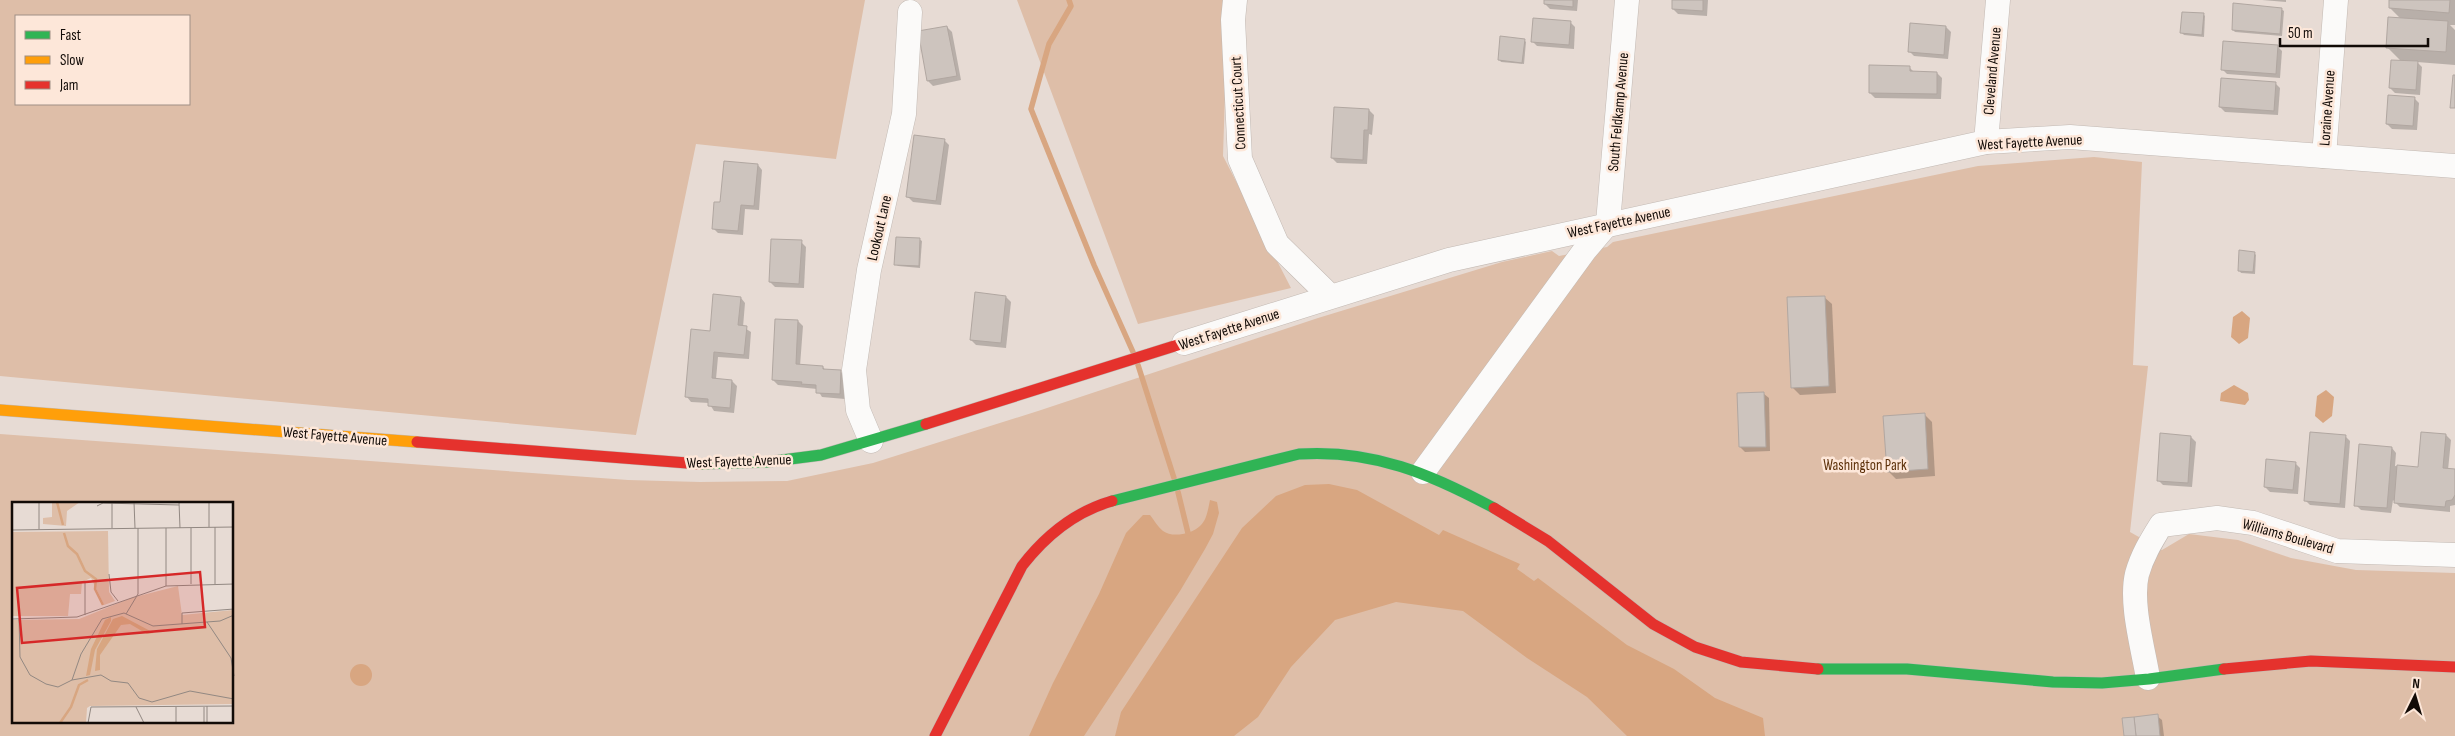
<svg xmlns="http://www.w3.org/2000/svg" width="2455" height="736" viewBox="0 0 2455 736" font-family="'Sofia Sans Condensed',sans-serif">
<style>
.green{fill:#debea8;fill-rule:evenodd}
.water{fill:#d8a681}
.shadow{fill:#0003}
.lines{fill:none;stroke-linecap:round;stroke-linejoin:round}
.stream{stroke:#d8a681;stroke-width:5.5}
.building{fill:#cdc4be;stroke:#b1a7a1}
.street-casing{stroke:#c2b9b3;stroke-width:25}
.fast-casing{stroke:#c2b9b3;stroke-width:12}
.slow-casing{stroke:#c2b9b3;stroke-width:12}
.jam-casing{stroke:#c2b9b3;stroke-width:12}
.street{stroke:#fbfaf9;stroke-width:24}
.fast{stroke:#30b455;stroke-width:11}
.slow{stroke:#ff9f0a;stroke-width:11}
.jam{stroke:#e5322d;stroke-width:11}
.labels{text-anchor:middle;stroke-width:5;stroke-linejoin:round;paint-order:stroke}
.street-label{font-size:15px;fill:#120b07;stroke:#fde7d9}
.park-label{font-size:15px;fill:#5e320b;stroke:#fde7d9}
.inset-river{fill:none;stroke:#d8a681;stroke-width:2.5}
.inset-road{fill:none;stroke:#928882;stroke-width:1}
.view{fill:#d62828;fill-opacity:0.15;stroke:#d62828;stroke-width:2.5}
.inset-edge{fill:none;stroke:#120b07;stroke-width:2.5}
</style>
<rect width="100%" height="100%" fill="#e7dbd4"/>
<g class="green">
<path d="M0 0H865L836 159 696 144 636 435 0 376ZM189 16V104H16V16Z"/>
<path d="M1017 0H1228L1223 156 1291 288 1138 324Z"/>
<path d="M2094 157 2142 162 2133 365 2148 366 2130 532 2162 550 2189 534 2238 540 2291 558 2356 570 2455 573V736H0V434L628 480 700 482 787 481 873 463 1038 411 1318 318 1502 262 1552 251 1559 256 1607 247 1613 242 1978 166ZM14 503H232V722H14Z"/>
</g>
<g class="water">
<path d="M2242 311 2250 318 2248 338 2239 344 2231 337 2233 317Z"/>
<path d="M2234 385 2248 393 2249 400 2245 405 2220 401 2221 393Z"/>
<path d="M2326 390 2334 397 2332 416 2323 423 2315 416 2317 396Z"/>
<path d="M1329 484 1357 490 1439 535 1443 530 1520 564 1517 569 1534 581 1538 578 1627 645 1674 669 1715 698 1763 718 1765 736H1627L1587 697 1527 658 1463 611 1396 602 1335 620 1291 667 1258 717 1234 736H1115L1121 712 1242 528 1276 496 1305 485Z"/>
<path d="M1210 500 1217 502 1219 513 1213 534 1205 549 1180 591 1084 736H1029L1053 683 1099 594 1126 533 1143 515H1150C1154 520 1158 527 1163 531 1172 538 1192 534 1200 526 1207 520 1208 509 1210 500Z"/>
<circle cx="361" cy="675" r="11"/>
</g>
<g class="shadow">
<path d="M1545 0H1578L1577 11 1550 9 1545 4Z"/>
<path d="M1674 0H1708L1707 16 1678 14 1673 9Z"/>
<path d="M2262 0H2286V2Z"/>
<path d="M2391 0H2455V25H2450L2455 30V65L2417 62 2422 67 2420 95 2395 93 2390 88 2401 61 2387 47 2401 19 2390 8Z"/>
<path d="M2281 9 2284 11 2282 36 2235 32 2233 30Z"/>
<path d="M2203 14 2205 16 2204 37 2184 35 2182 33Z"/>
<path d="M1570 22 1575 27 1574 49 1537 46 1532 41Z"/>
<path d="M947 27 952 32 961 80 933 86 928 81Z"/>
<path d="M1946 27 1951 32 1948 59 1914 56 1909 51Z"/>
<path d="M1524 40 1526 42 1524 64 1501 62 1499 59Z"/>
<path d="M2277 46 2282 51 2280 78 2227 74 2222 69Z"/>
<path d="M1909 67 1915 73H1937L1942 78 1941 99 1875 98 1870 93Z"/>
<path d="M2275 83 2280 88 2278 115 2225 112 2220 107Z"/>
<path d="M2414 98 2419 103 2417 130 2392 129 2387 124Z"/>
<path d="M1369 110 1374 115 1372 135 1369 134 1367 164 1337 163 1332 158Z"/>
<path d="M944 140 949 145 941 205 913 202 908 197Z"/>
<path d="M758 165 762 170 759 210 745 209 743 235 718 233 713 228 722 204Z"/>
<path d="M919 239 922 241 920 268 898 266 896 264Z"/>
<path d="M801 242 806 247 804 288 775 287 770 282Z"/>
<path d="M2254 253 2256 255 2255 274 2241 273 2239 270Z"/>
<path d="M1006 297 1011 302 1006 348 976 345 971 340Z"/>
<path d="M1824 297 1832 304 1836 393 1800 395 1792 387Z"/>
<path d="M741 298 745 303 743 327 751 332 749 359 718 357 716 379 732 381 737 386 734 413 714 411 709 403 691 402 687 397 711 332Z"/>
<path d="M798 321 803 326 800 366 823 367 826 371 841 372 846 376 845 399 822 397 817 389 778 385 773 380Z"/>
<path d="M1764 394 1769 398 1770 451 1745 452 1740 447Z"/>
<path d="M1924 414 1932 422 1935 476 1896 479 1888 471Z"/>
<path d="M2446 435 2451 440 2448 470H2455V505L2450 506V512L2400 507 2393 500 2391 513 2361 510 2356 505 2392 448 2396 453 2395 466 2419 468Z"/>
<path d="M2345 436 2350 441 2345 508 2310 505 2305 500Z"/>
<path d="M2191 437 2196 442 2192 487 2163 485 2158 480Z"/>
<path d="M2295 463 2300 468 2298 494 2270 492 2265 487Z"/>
<path d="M2157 716 2162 720 2164 736H2126Z"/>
</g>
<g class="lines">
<g class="stream">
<path d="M1069 0 1071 6 1049 44 1031 109 1094 265 1133 352"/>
<path d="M1138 365 1174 478"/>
<path d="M1178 492 1188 533"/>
</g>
</g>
<g class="building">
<path d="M1544 0H1573V7L1544 4Z"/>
<path d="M1672 0H1703V11L1672 9Z"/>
<path d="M2389 0H2450L2449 13 2389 8Z"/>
<path d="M2233 3 2282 8 2280 34 2232 30Z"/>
<path d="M2182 12 2204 13 2202 35 2180 33Z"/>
<path d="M2388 17 2448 21 2446 52 2386 48Z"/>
<path d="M1533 18 1571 21 1569 45 1531 42Z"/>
<path d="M1910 23 1946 26 1944 55 1908 52Z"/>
<path d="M947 26 957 76 927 81 918 31Z"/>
<path d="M1500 36 1525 39 1522 63 1498 60Z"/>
<path d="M2223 41 2278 45 2276 74 2221 70Z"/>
<path d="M2391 60 2418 61 2416 90 2389 88Z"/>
<path d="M1869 65 1910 66V71L1937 72V94L1869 93Z"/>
<path d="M2453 75H2455V108H2450Z"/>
<path d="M2221 78 2276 82 2274 111 2219 107Z"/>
<path d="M2388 95 2415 97 2413 126 2386 124Z"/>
<path d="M1334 107 1369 109 1368 130H1364L1363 160 1331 158Z"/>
<path d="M914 135 945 139 936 201 906 197Z"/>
<path d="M724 161 758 164 754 206 741 205 738 231 712 229 714 202H720Z"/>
<path d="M896 237 920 238 919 266 894 265Z"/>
<path d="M771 239 802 240 799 284 769 282Z"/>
<path d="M2239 250 2255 252 2253 272 2238 271Z"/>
<path d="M975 292 1006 296 1001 343 970 340Z"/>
<path d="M713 294 741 297 738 325 747 326 744 355 714 352 712 378 732 380 730 408 708 406V399L685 397 691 329 710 331Z"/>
<path d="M1825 296 1829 386 1791 388 1787 297Z"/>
<path d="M775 319 798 320 796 364 823 366V369L841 370 840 394 816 393V385L801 384 802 382 772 380Z"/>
<path d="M1764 392 1766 447H1739L1737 393Z"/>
<path d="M1925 413 1928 469 1887 472 1883 416Z"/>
<path d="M2310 432 2346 435 2340 504 2304 501Z"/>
<path d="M2421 432 2446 434 2443 468 2455 469V495L2452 500 2446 501 2445 507 2394 503 2397 465 2418 467Z"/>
<path d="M2160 433 2191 436 2188 483 2157 481Z"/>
<path d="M2359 444 2392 447 2387 508 2354 506Z"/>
<path d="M2266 459 2296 462 2293 490 2264 487Z"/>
<path d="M2158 714 2160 736H2136L2134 717Z"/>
<path d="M2134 717 2136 736H2124L2122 718Z"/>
</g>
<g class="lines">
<g class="street-casing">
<g id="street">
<path d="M1235 0 1233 20 1240 159 1277 244 1330 296"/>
<path d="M1986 142 1998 0"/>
<path d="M2324 156 2336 0"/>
<path d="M1608 223 1627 0"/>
<path d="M1184 343 1449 260 1986 142 2070 137 2455 166"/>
<path d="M871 441 858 410 854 370 869 270 904 114 910 12"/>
<path d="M1423 472 1585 250 1608 223"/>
<path d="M2148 678C2143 648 2130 603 2137 574 2142 556 2151 541 2161 525L2217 518 2253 523 2337 551 2455 555"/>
</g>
</g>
<g class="fast-casing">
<g id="fast">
<path d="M700 464 767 462 821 455 926 424"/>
<path d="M1112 501 1299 454C1373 449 1431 474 1494 508"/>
<path d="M1818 669H1907L2053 682 2102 683 2149 679 2224 669"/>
</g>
</g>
<g class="slow-casing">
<path id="slow" d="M0 410 417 442"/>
</g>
<g class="jam-casing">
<g id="jam">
<path d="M926 424 1184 343"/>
<path d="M417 442 700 464"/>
<path d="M1494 508 1548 541 1653 624 1695 647 1741 662 1818 669"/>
<path d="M2224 669 2311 661 2455 667"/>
<path d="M935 736 1022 566C1046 535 1074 512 1112 501"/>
</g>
</g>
<use href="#street" class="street"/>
<use href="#fast" class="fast"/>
<use href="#slow" class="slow"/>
<use href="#jam" class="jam"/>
</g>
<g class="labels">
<g class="street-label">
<text transform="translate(1992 71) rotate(-85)" y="5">Cleveland Avenue</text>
<text transform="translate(1238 103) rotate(-93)" y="5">Connecticut Court</text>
<text transform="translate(2327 108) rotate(-86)" y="5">Loraine Avenue</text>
<text transform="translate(1618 112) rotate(-85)" y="5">South Feldkamp Avenue</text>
<text transform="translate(2030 142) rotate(-3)" y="5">West Fayette Avenue</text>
<text transform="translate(1619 222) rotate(-12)" y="5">West Fayette Avenue</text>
<text transform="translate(879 228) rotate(-77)" y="5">Lookout Lane</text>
<text transform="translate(1229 329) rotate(-18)" y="5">West Fayette Avenue</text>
<text transform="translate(335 436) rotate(5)" y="5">West Fayette Avenue</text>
<text transform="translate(739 461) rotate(-2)" y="5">West Fayette Avenue</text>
<text transform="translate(2288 536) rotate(16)" y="5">Williams Boulevard</text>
</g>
<g class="park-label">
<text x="1865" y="470">Washington Park</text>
</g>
</g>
<g transform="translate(12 502)">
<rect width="221" height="221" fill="#e7dbd4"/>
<path d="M40 0H68L55 9 54 24 31 22V16L40 15ZM96 29 97 90 103 99 92 103 79 76 70 80 69 92H58L56 114H0V30ZM166 84 170 113 221 108V202L78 204 75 206 74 221H0V118L67 117 119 96Z" fill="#debea8"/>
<path d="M110 114 142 131 135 132 118 122 109 123 88 153V168L83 169 85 147 101 117ZM99 115V119L83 148 78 173 74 174 79 147 93 118Z" fill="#d8a681"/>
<path class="inset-river" d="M45 0 51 23M52 31 56 44 65 52 73 69 84 77 83 87 91 103M48 221 59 205 67 183 76 178"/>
<path class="inset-road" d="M27 0V27M100 0V26M122 0 123 26M167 0 168 26M197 0V25M85 4 91 1 167 3M203 25V82M126 26V92M154 26V84M179 26V82M0 28 222 25M97 72 99 90 106 99M114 112 126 92M73 113V81M0 117 65 115 154 84 222 82M7 117 8 155 18 173 34 182 46 185 60 178 89 173 99 179 116 181 127 196 140 200 178 189 222 197M195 120 219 156 222 174M170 122V111L222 107M60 178 69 152 90 117 112 111 141 124 208 119 222 113M124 205 132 221M164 205V221M192 205V221M76 221 79 205 222 204M195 221V204"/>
<path class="view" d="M188 70 193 125 10 141 5 86Z"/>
<rect width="221" height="221" class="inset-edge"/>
</g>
<rect x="15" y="15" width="175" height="90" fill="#fde7d9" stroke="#9f8f85"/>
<rect x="25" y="31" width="25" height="8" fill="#30b455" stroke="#9f8f85"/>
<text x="60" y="40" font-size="15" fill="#120b07">Fast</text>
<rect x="25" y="56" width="25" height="8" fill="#ff9f0a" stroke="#9f8f85"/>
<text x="60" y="65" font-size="15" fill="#120b07">Slow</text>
<rect x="25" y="81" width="25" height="8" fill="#e5322d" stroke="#9f8f85"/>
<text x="60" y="90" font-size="15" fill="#120b07">Jam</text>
<g transform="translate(2415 696) rotate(5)" stroke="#fde7d9" stroke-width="4" paint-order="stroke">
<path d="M0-4L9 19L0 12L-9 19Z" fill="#120b07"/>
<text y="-8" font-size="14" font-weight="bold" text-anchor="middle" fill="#120b07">N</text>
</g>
<path d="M2280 38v8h148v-8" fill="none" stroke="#120b07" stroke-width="2.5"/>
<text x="2288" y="38" font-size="15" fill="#120b07" stroke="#fde7d9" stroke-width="4" paint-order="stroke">50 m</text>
</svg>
